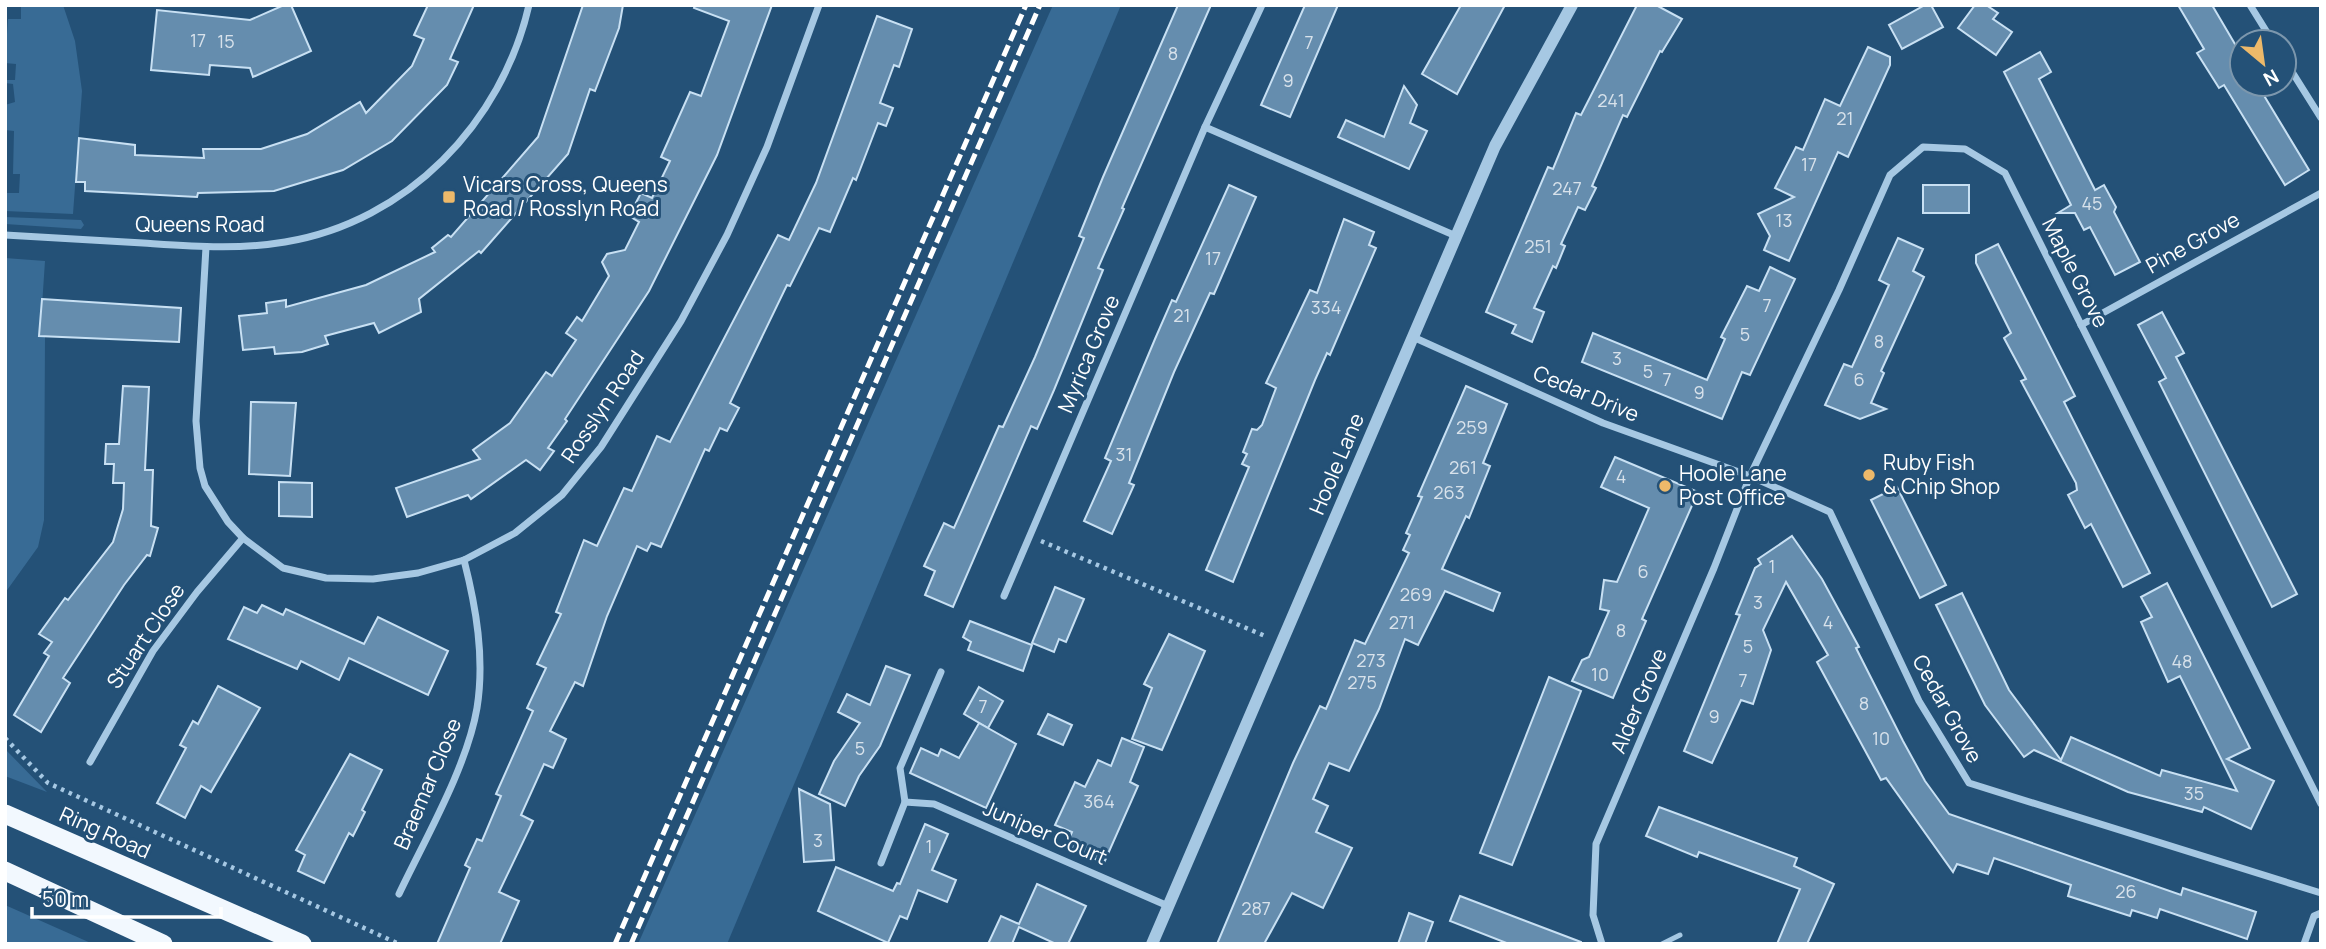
<svg xmlns="http://www.w3.org/2000/svg" width="2326" height="949" viewBox="0 0 2326 949" font-family="Manrope,sans-serif">
<style>
.green{fill:#386b95}
.building{fill:#658dae;stroke:#c8e0f3;stroke-width:2}
.lines{fill:none;stroke-linecap:round;stroke-linejoin:round}
.path{stroke:#a6c8e3;stroke-width:4.5;stroke-dasharray:3.5 5;stroke-linecap:butt}
.service{stroke:#a6c8e3;stroke-width:5}
.minor{stroke:#a6c8e3;stroke-width:7}
.tertiary{stroke:#a6c8e3;stroke-width:12}
.trunk{stroke:#f2f8fe;stroke-width:19}
.rail{stroke:#fff;stroke-width:5;stroke-dasharray:12 5;stroke-linecap:butt}
.poi-dot{fill:#edb96a;stroke:#245177;stroke-width:2.5}
.labels{text-anchor:middle;stroke-width:6;stroke-linejoin:round;paint-order:stroke}
.number-label{font-size:18px;fill:#d8e2eb}
.poi-label{font-size:21px;fill:#fff;stroke:#245177;text-anchor:start}
.street-label{font-size:21px;fill:#fff;stroke:#245177}
</style>
<rect width="100%" height="100%" fill="#245177"/>
<g class="green">
<path d="M21 5H63L75 41 82 91 73 214 5 211V193H19L20 174H13L14 131 5 130V105L15 102 13 84 5 83V80H15L16 64 5 63 8 19H21Z"/>
<path d="M1053 5H1121L727 944H638Z"/>
<path d="M5 217 81 220 84 225 81 229 5 224Z"/>
<path d="M5 258 45 261 40 336 45 337 44 520 38 547 5 593Z"/>
<path d="M5 749 47 792 5 776Z"/>
<path d="M5 905 93 944H5Z"/>
</g>
<g class="building">
<path d="M284 5H291L311 51 253 77 250 68 210 65 209 75 151 70 157 10 250 20Z"/>
<path d="M428 5H474L450 59 458 62 447 85 392 141 343 170 274 191 198 193 197 197 85 191V182H76L79 138 135 145V155L204 158 203 149H261L307 134 360 102 366 113 412 66 424 39 414 35Z"/>
<path d="M583 5H623L619 28 595 91 590 89 568 154 481 253 479 251 419 299 421 312 379 333 374 323 325 336 328 344 302 352 275 354 274 347 243 350 239 316 267 313 266 303 286 300V307L366 285 435 252 432 248 448 235 451 237 538 137Z"/>
<path d="M695 5H772L717 155 649 291 565 419 567 421 548 448 554 451 540 470 526 460 471 499 468 495 407 517 396 488 480 459 473 450 510 423 546 372 552 376 576 340 566 333 577 317 582 321 609 276 602 262 607 254 625 250 639 222 629 216 641 193 652 198 670 161 661 157 690 92 701 96 729 21 694 8Z"/>
<path d="M1178 5H1211L1122 208 1124 209 1098 268 1103 270 1054 390 1037 429 1031 426 953 607 925 595 935 571 924 566 944 523 954 528 999 426 1003 427 1035 357 1084 238 1079 236 1103 177Z"/>
<path d="M1305 5H1338L1290 117 1261 105Z"/>
<path d="M1461 5H1505L1457 94 1422 74Z"/>
<path d="M1637 5H1656L1682 19 1662 52 1660 51 1627 117 1623 115 1592 186 1596 188 1585 210 1578 207 1561 244 1565 246 1556 268 1553 266 1534 308 1544 312 1532 342 1512 333 1516 325 1486 312 1548 167 1553 169 1576 113 1581 115Z"/>
<path d="M1925 5H1931L1943 27 1902 49 1889 25Z"/>
<path d="M1975 5H1986L1998 13 1993 19 2012 32 1996 55 1958 28Z"/>
<path d="M2178 5H2212L2242 56V84H2257L2309 170 2285 185 2224 85 2219 88 2197 53 2204 49Z"/>
<path d="M877 16 912 29 899 67 894 65 880 103 893 108 886 126 878 123 856 180 853 178 830 232 819 228 790 286 787 285 730 403 739 408 727 431 720 428 709 451 705 449 661 547 651 543 647 551 637 546 607 616 583 686 575 682 550 731 566 739 553 768 544 764 521 815 533 821 499 892 519 901 500 944H437L470 868 465 865 477 839 482 841 501 796 496 794 533 711 527 708 546 668 537 664 561 614 556 612 584 540 597 546 624 488 632 491 657 436 670 442 778 235 789 240 816 183Z"/>
<path d="M1868 47 1890 57V65L1848 157 1838 152 1789 261 1764 250 1770 236 1758 214 1794 197 1775 188 1796 147 1803 150 1825 99 1840 106Z"/>
<path d="M2040 52 2051 72 2039 79 2095 190 2104 185 2116 207 2114 212 2140 262 2115 275 2090 227 2084 230 2075 213H2058L2071 205 2004 72Z"/>
<path d="M1404 86 1417 105 1410 123 1427 131 1409 169 1338 137 1346 120 1384 137Z"/>
<path d="M1229 185 1256 197 1214 294 1210 293 1174 372 1129 483 1134 485 1112 534 1084 521 1111 461 1105 458 1155 339 1172 300 1176 302Z"/>
<rect x="1923" y="185" width="46" height="28"/>
<path d="M1344 219 1374 232 1369 245 1376 248 1330 355 1327 353 1315 380 1233 582 1206 570 1249 467 1242 464 1247 454 1243 452 1252 429 1257 430 1262 425 1276 388 1266 383 1310 290 1317 293Z"/>
<path d="M1898 238 1923 249 1913 271 1924 277 1881 371 1884 373 1871 403 1886 409 1860 419 1825 405 1844 364 1852 367 1889 285 1879 280Z"/>
<path d="M1998 244 2075 396 2064 402 2150 573 2123 587 2091 524 2085 528 2068 495 2077 490 2076 483 2021 381 2026 379 2004 338 2011 333 1976 263V255Z"/>
<path d="M1770 267 1795 279 1750 375 1742 372 1722 419 1582 362 1593 333 1707 380 1725 339 1721 337 1747 286 1759 291Z"/>
<path d="M42 299 181 308 179 342 39 336Z"/>
<path d="M2162 312 2184 353 2176 357 2297 594 2272 607 2159 382 2166 378 2138 325Z"/>
<path d="M123 386 149 387 145 470H153L151 526 158 528 150 556 147 555 124 585 63 678 70 683 41 732 14 715 49 656 44 653 52 642 39 634 65 598 68 600 113 542 123 509 124 483H113L114 464H105L106 444H119Z"/>
<path d="M1466 386 1507 404 1483 463 1490 466 1469 518 1466 516 1442 569 1500 593 1493 611 1445 591 1418 645 1405 639 1379 709 1349 771 1329 763 1313 799 1328 806 1316 832 1352 848 1323 908 1292 893 1264 944H1217L1293 763 1320 706 1326 709 1355 640 1365 644 1409 553 1403 550 1410 535 1406 533 1422 497 1418 496Z"/>
<path d="M251 402 296 403 290 476 249 474Z"/>
<path d="M1615 457 1698 492 1642 619 1646 621 1613 698 1572 681 1582 660 1589 657 1609 611 1600 609 1604 580 1617 582 1649 508 1601 487Z"/>
<path d="M279 482 312 483V517L279 516Z"/>
<path d="M1897 487 1946 585 1920 598 1871 500Z"/>
<path d="M1792 536 1822 579 1859 647 1856 648 1903 741 1925 781 1949 814 2181 895 2183 888 2256 912 2247 939 2160 909 2157 918 2132 910 2130 916 2068 896 2071 885 1994 858 1988 874 1957 864 1953 872 1886 778 1881 780 1817 662 1828 655 1786 582 1763 630 1771 650 1753 704 1741 700 1712 763 1684 751 1740 615 1736 614 1755 568 1761 564 1758 559Z"/>
<path d="M2167 583 2250 748 2227 759 2274 781 2251 829 2204 807 2202 812 2128 792 2034 750 2024 757 1985 705 1936 605 1962 593 2009 690 2061 760 2071 737 2160 776 2162 770 2237 791 2180 676 2168 682 2141 622 2152 617 2141 597Z"/>
<path d="M1055 587 1084 599 1066 642 1059 639 1054 652 1032 643Z"/>
<path d="M262 605 283 615 286 609 364 644 378 617 448 651 428 695 349 658 339 680 301 661 297 669 228 639 244 607 257 613Z"/>
<path d="M970 621 1032 645 1023 671 968 650 971 642 963 637Z"/>
<path d="M1169 634 1205 651 1162 750 1132 739 1152 688 1144 684Z"/>
<path d="M886 666 910 675 880 746 859 776 845 806 819 794 834 761 860 723 838 712 847 694 870 705Z"/>
<path d="M1549 677 1581 691 1512 865 1480 853Z"/>
<path d="M218 686 260 708 211 792 201 786 185 818 157 803 186 748 180 745 193 721 198 724Z"/>
<path d="M979 687 1003 701 988 728 964 714Z"/>
<path d="M1048 714 1072 725 1063 745 1038 734Z"/>
<path d="M979 723 1016 744 986 808 910 773 921 748 938 756 941 749 959 758Z"/>
<path d="M1122 738 1144 747 1130 782 1138 786 1104 863 1066 846 1072 832 1055 825 1075 782 1085 787 1098 760 1111 766Z"/>
<path d="M350 754 382 770 362 810 365 812 353 836 349 833 324 883 298 871 305 855 296 850Z"/>
<path d="M799 789 830 804 834 860 804 862Z"/>
<path d="M1659 807 1797 858 1794 866 1834 884 1807 944H1777L1800 889 1699 852 1697 857 1646 836Z"/>
<path d="M925 824 948 834 932 870 956 880 947 902 918 890 907 919 900 916 888 943 818 911 836 867 893 891 897 883 900 884Z"/>
<path d="M1037 884 1086 906 1068 944H1056L1019 927 1012 944H988L1001 916 1019 924Z"/>
<path d="M1460 896 1581 942V944H1509L1450 921Z"/>
<path d="M1409 913 1433 922 1425 944H1398Z"/>
</g>
<g class="lines">
<g class="path">
<path d="M1041 541 1265 636"/>
<path d="M5 738 48 783 399 944"/>
</g>
<path class="service" d="M1662 944 1680 935"/>
<g class="minor">
<path d="M1262 5 1205 127 1456 236"/>
<path d="M2250 5 2273 42"/>
<path d="M2284 59 2321 118"/>
<path d="M5 235C51 238 97 240 143 243 190 246 238 250 285 242 407 222 502 123 529 5"/>
<path d="M206 247 196 421 200 468 205 486 228 522 243 538 283 568 326 578 373 579 418 573 464 560 515 533 562 495 601 447 681 321 727 235 767 147 819 5"/>
<path d="M2081 325 2321 193"/>
<path d="M1413 337 1603 423 1750 476 1830 512 1919 701 1969 783 2321 893"/>
<path d="M1004 596 1205 127"/>
<path d="M941 672 900 768 905 802 934 804 1168 906"/>
<path d="M90 762 153 651 197 592 243 538"/>
<path d="M881 863 905 802"/>
<path d="M399 894C425 839 467 767 477 708 485 658 476 607 464 560"/>
<path d="M1602 944 1593 915 1596 844 1714 568 1750 476 1839 290 1890 175 1923 147 1965 149 2005 173 2321 804"/>
<path d="M2304 944 2314 916 2321 913"/>
</g>
<path class="tertiary" d="M1152 944 1495 146 1572 5"/>
<g class="trunk">
<path d="M5 814 302 944"/>
<path d="M5 871 163 944"/>
</g>
<g class="rail">
<path d="M615 944 1026 5"/>
<path d="M631 944 1040 5"/>
</g>
</g>
<g class="poi-dot">
<rect x="442" y="190" width="14" height="14" rx="3.5"/>
<circle cx="1869" cy="475" r="7"/>
<circle cx="1665" cy="486" r="7"/>
</g>
<g class="labels">
<g class="number-label">
<text x="198" y="47">17</text>
<text x="226" y="48">15</text>
<text x="1309" y="49">7</text>
<text x="1173" y="60">8</text>
<text x="1288" y="87">9</text>
<text x="1611" y="107">241</text>
<text x="1845" y="125">21</text>
<text x="1809" y="171">17</text>
<text x="1567" y="195">247</text>
<text x="2092" y="210">45</text>
<text x="1784" y="227">13</text>
<text x="1538" y="253">251</text>
<text x="1213" y="265">17</text>
<text x="1767" y="312">7</text>
<text x="1326" y="314">334</text>
<text x="1182" y="322">21</text>
<text x="1745" y="341">5</text>
<text x="1879" y="348">8</text>
<text x="1617" y="365">3</text>
<text x="1648" y="378">5</text>
<text x="1667" y="386">7</text>
<text x="1859" y="386">6</text>
<text x="1699" y="399">9</text>
<text x="1472" y="434">259</text>
<text x="1124" y="461">31</text>
<text x="1463" y="474">261</text>
<text x="1621" y="483">4</text>
<text x="1449" y="499">263</text>
<text x="1772" y="573">1</text>
<text x="1643" y="578">6</text>
<text x="1416" y="601">269</text>
<text x="1758" y="609">3</text>
<text x="1402" y="629">271</text>
<text x="1828" y="629">4</text>
<text x="1621" y="637">8</text>
<text x="1748" y="653">5</text>
<text x="1371" y="667">273</text>
<text x="2182" y="668">48</text>
<text x="1600" y="681">10</text>
<text x="1743" y="687">7</text>
<text x="1362" y="689">275</text>
<text x="1864" y="710">8</text>
<text x="983" y="713">7</text>
<text x="1714" y="723">9</text>
<text x="1881" y="745">10</text>
<text x="860" y="755">5</text>
<text x="2194" y="800">35</text>
<text x="1099" y="808">364</text>
<text x="818" y="847">3</text>
<text x="929" y="853">1</text>
<text x="2126" y="898">26</text>
<text x="1256" y="915">287</text>
</g>
<g class="poi-label">
<text x="463" y="192">Vicars Cross, Queens<tspan x="463" dy="24">Road / Rosslyn Road</tspan></text>
<text x="1883" y="470">Ruby Fish<tspan x="1883" dy="24">&amp; Chip Shop</tspan></text>
<text x="1679" y="481">Hoole Lane<tspan x="1679" dy="24">Post Office</tspan></text>
</g>
<g class="street-label">
<text x="200" y="232">Queens Road</text>
<text transform="translate(2193 243) rotate(-29)" y="7">Pine Grove</text>
<text transform="translate(2075 273) rotate(63)" y="7">Maple Grove</text>
<text transform="translate(1089 354) rotate(-67)" y="7">Myrica Grove</text>
<text transform="translate(1586 394) rotate(23)" y="7">Cedar Drive</text>
<text transform="translate(603 407) rotate(-56)" y="7">Rosslyn Road</text>
<text transform="translate(1337 464) rotate(-67)" y="7">Hoole Lane</text>
<text transform="translate(146 636) rotate(-56)" y="7">Stuart Close</text>
<text transform="translate(1639 701) rotate(-67)" y="7">Alder Grove</text>
<text transform="translate(1947 709) rotate(61)" y="7">Cedar Grove</text>
<text transform="translate(428 784) rotate(-67)" y="7">Braemar Close</text>
<text transform="translate(105 833) rotate(24)" y="7">Ring Road</text>
<text transform="translate(1045 833) rotate(23)" y="7">Juniper Court</text>
</g>
</g>
<rect width="2326" height="949" fill="none" stroke="#ffffff" stroke-width="14"/>
<g transform="translate(2263 63) rotate(151)"><circle r="33" fill="#245177" stroke="#7c97ad" stroke-width="2"/>
<path d="M0-5L12 26L0 18L-12 26Z" fill="#edb96a"/>
<text y="-10" font-size="19" font-weight="bold" text-anchor="middle" fill="#ffffff">N</text>
</g>
<path d="M32 907v10h189v-10" fill="none" stroke="#ffffff" stroke-width="3.5"/>
<text x="42" y="907" font-size="21" fill="#ffffff" stroke="#245177" stroke-width="5" paint-order="stroke">50 m</text>
</svg>
